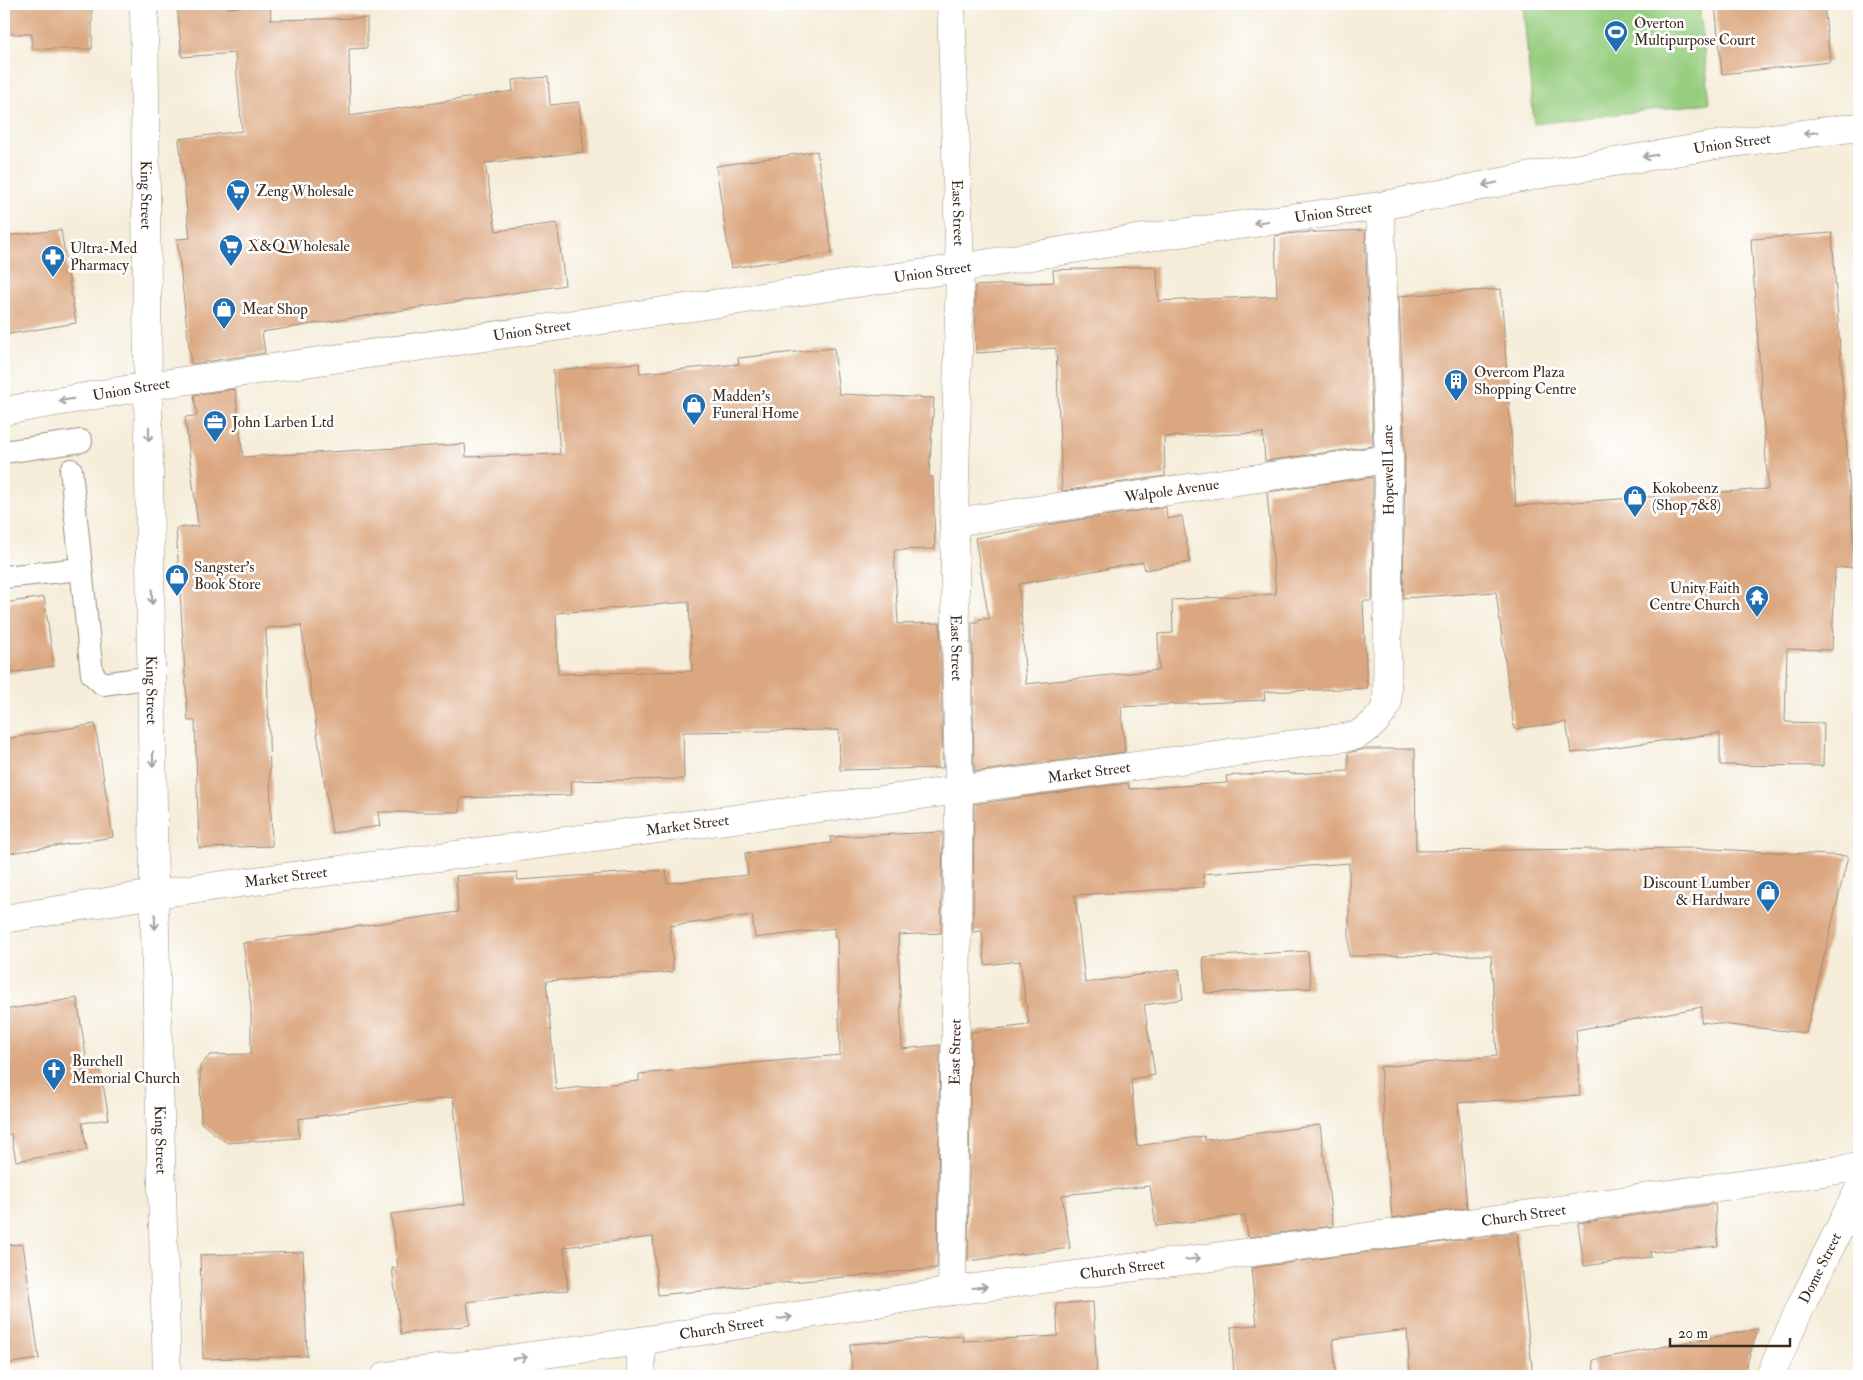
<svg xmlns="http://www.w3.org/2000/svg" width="1863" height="1380" viewBox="0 0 1863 1380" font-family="'IM FELL Double Pica',serif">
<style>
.green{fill:#96cd7f;stroke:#687c4e}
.building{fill:#dba780;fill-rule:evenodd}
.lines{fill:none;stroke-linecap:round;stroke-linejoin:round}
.lane-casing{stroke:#988c7c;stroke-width:24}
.street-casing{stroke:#988c7c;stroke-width:29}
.secondary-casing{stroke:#988c7c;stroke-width:29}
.lane{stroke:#fff;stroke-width:22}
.street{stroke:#fff;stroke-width:28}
.secondary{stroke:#fff;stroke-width:28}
.oneway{stroke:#a79f9a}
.labels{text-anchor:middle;stroke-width:5;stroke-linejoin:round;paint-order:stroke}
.poi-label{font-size:15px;fill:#3b2a1e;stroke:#fff;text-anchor:start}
.street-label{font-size:15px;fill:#3b2a1e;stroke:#fff}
</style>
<rect width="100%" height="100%" fill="#fff"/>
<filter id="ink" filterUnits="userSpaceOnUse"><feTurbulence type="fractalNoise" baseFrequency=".02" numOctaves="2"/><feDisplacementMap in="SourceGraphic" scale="10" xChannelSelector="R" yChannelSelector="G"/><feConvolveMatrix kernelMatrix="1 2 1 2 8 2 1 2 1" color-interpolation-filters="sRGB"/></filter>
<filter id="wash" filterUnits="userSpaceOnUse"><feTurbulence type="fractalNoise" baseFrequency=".0096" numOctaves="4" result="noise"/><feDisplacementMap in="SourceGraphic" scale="20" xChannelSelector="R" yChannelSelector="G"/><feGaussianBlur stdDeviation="1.12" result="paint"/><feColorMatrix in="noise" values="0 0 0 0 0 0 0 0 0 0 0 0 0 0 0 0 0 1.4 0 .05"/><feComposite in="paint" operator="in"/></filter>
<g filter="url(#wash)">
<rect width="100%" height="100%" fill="#f5edd9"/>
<path class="green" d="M1523 4H1699L1710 103 1534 124Z"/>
<g id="blocks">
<g class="building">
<path d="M4 4H92V49H32V34H4Z"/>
<path d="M177 4H227L228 8 270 4 271 20 367 18V48L349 49 350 116 513 91 512 80 548 77 550 105 579 102 584 152 485 163 496 231 557 223 565 285 262 332 265 353 191 364 177 239 190 238 179 139 242 131 235 53 182 57Z"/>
<path d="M1715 4H1824L1830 62 1722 74Z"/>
<path d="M817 151 832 253 731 268 716 166Z"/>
<path d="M61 230 76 323 4 335V236Z"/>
<path d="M1365 230 1373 446 1265 461 1263 433 1164 437 1165 476 1062 491 1056 348 976 353 975 286 1054 282 1053 270 1157 266 1158 301 1277 296 1275 236 1296 233Z"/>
<path d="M1832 233 1855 567 1835 568 1832 650 1787 649 1785 722 1824 723 1823 766 1720 765V733L1571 753 1566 722 1514 729 1496 592 1403 598 1405 459 1399 296 1501 289 1516 506 1768 489 1751 239Z"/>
<path d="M834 348 839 394 934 398 929 477H933L935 549 894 550 898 624 940 623 943 768 840 770 839 730 683 732 684 779 571 781 572 795 460 798V812H378L380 826 332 833 301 625 266 628 272 846 199 848 195 721H188L176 528 198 526 185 417 197 416 194 395 235 389 243 457 465 444 466 457 560 454 553 370 639 363 640 373 739 364 738 358ZM689 602 692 671 558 674 556 613Z"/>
<path d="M1373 477 1372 601H1363L1367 688 1264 692 1265 700 1121 707 1125 752 974 772 972 622H979V619H989L975 538 1063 522 1166 507 1167 519 1182 516 1190 562 1145 570 1143 562 1019 584 1026 684 1159 670 1158 634 1173 633 1172 600 1276 594 1267 492Z"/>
<path d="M44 597 54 666 4 674V603Z"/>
<path d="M95 724 113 837 4 854V739Z"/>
<path d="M1364 749H1415L1416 851 1694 848 1848 856 1806 1033 1701 1022 1702 1007 1576 1030 1580 1095 1458 1103 1467 1208 1392 1218 1380 1067 1497 1056 1491 955 1349 956V863L1203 874 1204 887 1075 895 1085 983 1179 969 1183 999 1144 1005 1155 1075 1131 1079 1137 1146 1204 1136 1205 1140 1320 1125 1333 1226 1248 1237 1245 1215 1156 1226 1150 1186 1062 1195 1070 1248 968 1261 971 1032 1029 1025 1020 961 985 965 982 931 973 932 974 804 1128 783 1129 789 1227 783 1226 776 1289 772 1290 774 1348 771V753Z"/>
<path d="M943 832 941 933 898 935 902 1049 940 1045 937 1268 658 1295 653 1237 564 1247 568 1290 467 1302 470 1325 401 1334 392 1268H398L391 1214 465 1204 453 1097 298 1119 299 1138 227 1143 201 1123 200 1066 210 1055 251 1054V1005L243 943 458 912 456 876 517 872 518 880 666 870 667 883 748 875 745 853 831 843 830 837ZM752 915 755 938 835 928V938H837L840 1055 639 1074V1081L556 1090 546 981 673 972 670 926Z"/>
<path d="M1308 951 1311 988 1205 993 1203 957Z"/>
<path d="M77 998 87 1063 99 1061 109 1119 82 1123 87 1150 16 1161 11 1134 4 1135V1010Z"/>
<path d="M1715 1204 1718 1246 1650 1252 1651 1257 1584 1266 1578 1223Z"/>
<path d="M1517 1232 1533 1376H1410L1407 1330 1333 1339 1336 1376H1234L1231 1327 1257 1325 1251 1268Z"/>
<path d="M23 1244 39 1359 4 1364V1245Z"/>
<path d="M303 1252 307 1356 203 1359 200 1255Z"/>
<path d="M1093 1302 1097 1376H852L850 1344 963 1336V1341L1058 1336 1056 1304Z"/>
<path d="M1758 1329 1743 1376H1594L1593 1360Z"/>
</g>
</g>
</g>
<g filter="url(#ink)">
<use href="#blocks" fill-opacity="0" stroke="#988c7c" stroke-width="1"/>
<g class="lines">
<g class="lane-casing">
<g id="lane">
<path d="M4 452 81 441"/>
<path d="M71 470 92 674 103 684 153 677"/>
<path d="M4 577 81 569"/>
</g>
</g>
<g class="street-casing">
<g id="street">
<path id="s1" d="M951 4 960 268 954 522 959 790 952 1291"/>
<path id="s2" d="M148 386 154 894 167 1376"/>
<path id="s3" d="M954 522 1389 459"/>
<path id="s4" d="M4 919 154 894 959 790 1355 736C1370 728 1379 720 1387 705L1389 459 1380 206"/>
<path d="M640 1341 642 1376"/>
</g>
</g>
<g class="secondary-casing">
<g id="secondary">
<path id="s5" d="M144 4 148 386"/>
<path id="s6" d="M4 411 148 386 960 268 1121 241 1380 206 1542 174 1723 144 1859 127"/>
<path id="s7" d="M385 1376 640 1341 952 1291 1420 1230 1859 1167"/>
<path id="s8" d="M1770 1376 1801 1306 1859 1189"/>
</g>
</g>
<use href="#lane" class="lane"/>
<use href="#street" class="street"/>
<use href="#secondary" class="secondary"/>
</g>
<defs><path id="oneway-shaft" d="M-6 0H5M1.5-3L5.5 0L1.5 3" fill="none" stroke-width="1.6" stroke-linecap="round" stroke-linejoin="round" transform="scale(1.25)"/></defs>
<g class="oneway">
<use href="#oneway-shaft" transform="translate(1811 133) rotate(173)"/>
<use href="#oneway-shaft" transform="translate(1650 156) rotate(171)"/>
<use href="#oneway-shaft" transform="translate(1490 184) rotate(169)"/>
<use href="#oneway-shaft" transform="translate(1261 222) rotate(172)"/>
<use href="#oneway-shaft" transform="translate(66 400) rotate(170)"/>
<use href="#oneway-shaft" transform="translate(149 434) rotate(89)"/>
<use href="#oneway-shaft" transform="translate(152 597) rotate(89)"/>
<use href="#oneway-shaft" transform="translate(153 759) rotate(90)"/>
<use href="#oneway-shaft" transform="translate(155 922) rotate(89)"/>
<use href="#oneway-shaft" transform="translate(1193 1259) rotate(-7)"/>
<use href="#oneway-shaft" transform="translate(980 1287) rotate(-7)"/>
<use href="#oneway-shaft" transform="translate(785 1318) rotate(-9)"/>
<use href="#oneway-shaft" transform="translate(520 1358) rotate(-8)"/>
</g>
</g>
<defs>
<g id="stadium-pin" transform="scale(1.25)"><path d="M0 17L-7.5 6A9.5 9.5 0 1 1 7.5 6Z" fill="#1f6fb2" stroke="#fff"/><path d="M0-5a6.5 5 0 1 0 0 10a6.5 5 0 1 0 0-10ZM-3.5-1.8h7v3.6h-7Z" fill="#fff"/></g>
<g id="supermarket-pin" transform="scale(1.25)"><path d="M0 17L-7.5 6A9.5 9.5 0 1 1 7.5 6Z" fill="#1f6fb2" stroke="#fff"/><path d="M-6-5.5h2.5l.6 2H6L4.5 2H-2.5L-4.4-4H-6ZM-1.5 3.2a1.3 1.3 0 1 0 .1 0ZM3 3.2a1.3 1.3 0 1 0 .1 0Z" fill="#fff"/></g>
<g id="pharmacy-pin" transform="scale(1.25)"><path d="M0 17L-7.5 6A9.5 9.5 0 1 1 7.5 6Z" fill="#1f6fb2" stroke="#fff"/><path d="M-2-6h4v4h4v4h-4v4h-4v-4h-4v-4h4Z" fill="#fff"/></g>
<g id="shop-pin" transform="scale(1.25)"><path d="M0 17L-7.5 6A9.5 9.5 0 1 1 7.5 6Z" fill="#1f6fb2" stroke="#fff"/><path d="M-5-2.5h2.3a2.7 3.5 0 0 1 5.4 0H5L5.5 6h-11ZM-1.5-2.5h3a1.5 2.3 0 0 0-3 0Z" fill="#fff"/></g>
<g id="building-pin" transform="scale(1.25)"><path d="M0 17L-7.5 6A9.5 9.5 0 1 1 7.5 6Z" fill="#1f6fb2" stroke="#fff"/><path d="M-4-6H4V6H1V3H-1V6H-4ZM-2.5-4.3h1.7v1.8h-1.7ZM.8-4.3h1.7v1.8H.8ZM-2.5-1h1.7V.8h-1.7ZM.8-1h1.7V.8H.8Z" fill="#fff"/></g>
<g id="office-pin" transform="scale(1.25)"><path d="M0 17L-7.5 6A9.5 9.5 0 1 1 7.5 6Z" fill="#1f6fb2" stroke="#fff"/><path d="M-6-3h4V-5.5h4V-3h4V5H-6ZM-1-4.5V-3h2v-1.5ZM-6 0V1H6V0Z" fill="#fff"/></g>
<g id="temple-pin" transform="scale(1.25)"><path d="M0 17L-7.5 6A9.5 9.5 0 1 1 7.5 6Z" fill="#1f6fb2" stroke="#fff"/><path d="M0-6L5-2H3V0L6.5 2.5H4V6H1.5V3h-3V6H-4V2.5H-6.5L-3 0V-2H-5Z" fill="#fff"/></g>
<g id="church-pin" transform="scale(1.25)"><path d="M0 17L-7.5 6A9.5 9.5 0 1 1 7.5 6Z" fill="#1f6fb2" stroke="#fff"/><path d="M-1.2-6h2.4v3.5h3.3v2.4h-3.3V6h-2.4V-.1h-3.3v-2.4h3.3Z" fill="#fff"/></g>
</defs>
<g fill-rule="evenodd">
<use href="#stadium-pin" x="1616" y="32"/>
<use href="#supermarket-pin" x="238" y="191"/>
<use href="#supermarket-pin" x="231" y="246"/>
<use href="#pharmacy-pin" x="53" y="257"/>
<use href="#shop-pin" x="224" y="309"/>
<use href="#building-pin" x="1456" y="381"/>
<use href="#shop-pin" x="694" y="405"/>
<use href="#office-pin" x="215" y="422"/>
<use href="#shop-pin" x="1635" y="497"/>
<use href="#shop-pin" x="177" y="576"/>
<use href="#temple-pin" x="1757" y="597"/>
<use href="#shop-pin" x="1768" y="892"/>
<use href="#church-pin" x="54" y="1070"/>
</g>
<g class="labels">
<g class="poi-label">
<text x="1634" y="28">Overton<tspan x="1634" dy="17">Multipurpose Court</tspan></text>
<text x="256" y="196">Zeng Wholesale</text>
<text x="248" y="251">X&amp;Q Wholesale</text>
<text x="70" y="253">Ultra-Med<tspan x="70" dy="17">Pharmacy</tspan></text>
<text x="242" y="314">Meat Shop</text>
<text x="1474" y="377">Overcom Plaza<tspan x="1474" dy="17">Shopping Centre</tspan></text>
<text x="712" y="401">Madden's<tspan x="712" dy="17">Funeral Home</tspan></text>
<text x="232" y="427">John Larben Ltd</text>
<text x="1652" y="493">Kokobeenz<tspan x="1652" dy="17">(Shop 7&amp;8)</tspan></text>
<text x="194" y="572">Sangster's<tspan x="194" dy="17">Book Store</tspan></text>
<text x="1740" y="593" text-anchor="end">Unity Faith<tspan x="1740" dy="17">Centre Church</tspan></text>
<text x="1750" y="888" text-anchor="end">Discount Lumber<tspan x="1750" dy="17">&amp; Hardware</tspan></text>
<text x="72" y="1066">Burchell<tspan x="72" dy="17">Memorial Church</tspan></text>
</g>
<g class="street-label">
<text dy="5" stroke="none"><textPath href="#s6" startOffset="1749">Union Street</textPath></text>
<text dy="5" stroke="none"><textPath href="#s5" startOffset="191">King Street</textPath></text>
<text dy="5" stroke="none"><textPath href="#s1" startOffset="209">East Street</textPath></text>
<text dy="5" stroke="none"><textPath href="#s6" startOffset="1344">Union Street</textPath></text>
<text dy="5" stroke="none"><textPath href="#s6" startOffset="939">Union Street</textPath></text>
<text dy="5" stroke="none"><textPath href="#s6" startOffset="534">Union Street</textPath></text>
<text dy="5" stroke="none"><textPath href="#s6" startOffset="129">Union Street</textPath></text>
<text transform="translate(1388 470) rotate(-91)" y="5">Hopewell Lane</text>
<text dy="5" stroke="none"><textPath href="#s3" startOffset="220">Walpole Avenue</textPath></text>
<text dy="5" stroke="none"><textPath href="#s1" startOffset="644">East Street</textPath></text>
<text dy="5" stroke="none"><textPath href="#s2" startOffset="304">King Street</textPath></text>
<text dy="5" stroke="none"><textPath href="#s4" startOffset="1095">Market Street</textPath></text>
<text dy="5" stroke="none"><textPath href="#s4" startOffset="690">Market Street</textPath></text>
<text dy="5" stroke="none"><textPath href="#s4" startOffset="285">Market Street</textPath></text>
<text transform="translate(955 1052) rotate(-89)" y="5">East Street</text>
<text dy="5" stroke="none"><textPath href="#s2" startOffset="754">King Street</textPath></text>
<text dy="5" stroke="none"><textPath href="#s7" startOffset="1150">Church Street</textPath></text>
<text dy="5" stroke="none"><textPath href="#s7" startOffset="745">Church Street</textPath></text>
<text dy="5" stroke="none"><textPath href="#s8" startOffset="119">Dome Street</textPath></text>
<text dy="5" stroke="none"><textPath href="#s7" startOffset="340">Church Street</textPath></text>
</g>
</g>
<rect width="1863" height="1380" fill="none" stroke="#fff" stroke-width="20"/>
<path d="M1670 1338v8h120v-8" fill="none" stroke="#3b2a1e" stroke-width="2.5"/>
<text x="1678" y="1338" font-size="15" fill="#3b2a1e" stroke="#ffffff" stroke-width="4" paint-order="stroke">20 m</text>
</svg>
